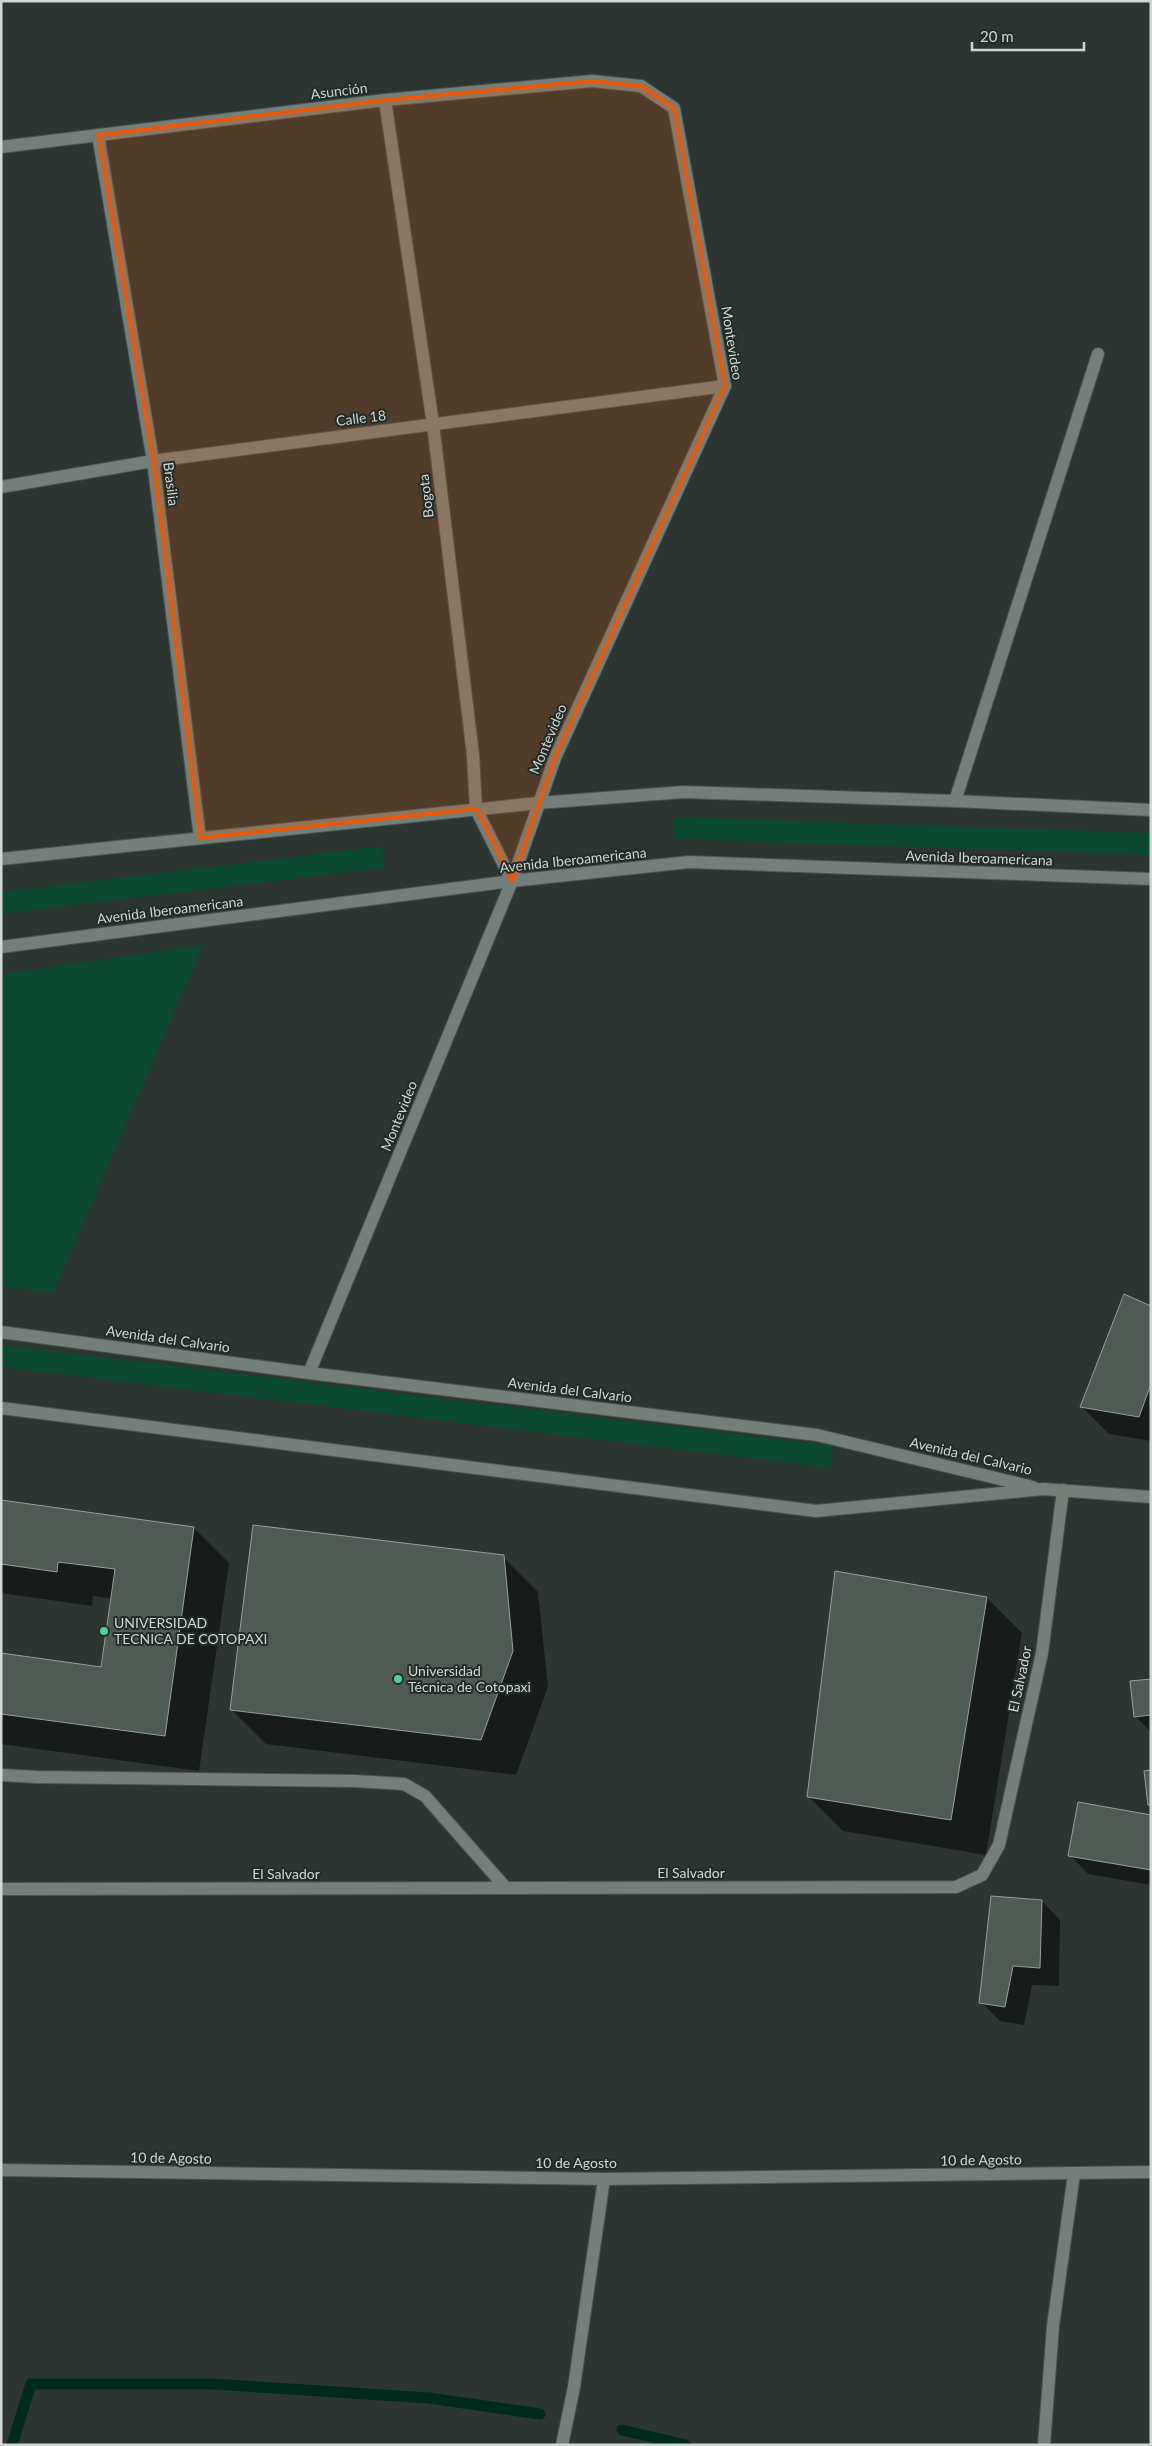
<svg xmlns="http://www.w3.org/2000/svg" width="1152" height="2446" viewBox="0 0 1152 2446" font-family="Lato,sans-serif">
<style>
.green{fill:#0c4931}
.shadow{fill:#0007}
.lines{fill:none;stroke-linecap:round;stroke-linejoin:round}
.stream{stroke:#002a19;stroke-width:11}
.building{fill:#505a55;stroke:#96a09a}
.service-casing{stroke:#4a514d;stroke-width:14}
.minor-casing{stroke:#4a514d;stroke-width:14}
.tertiary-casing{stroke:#4a514d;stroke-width:14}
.service{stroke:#747f79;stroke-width:12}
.minor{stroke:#747f79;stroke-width:12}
.tertiary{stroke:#747f79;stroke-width:12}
.marked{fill:#e8590c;fill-opacity:0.2;stroke:#e8590c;stroke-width:4;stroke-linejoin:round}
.poi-dot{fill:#4dd39a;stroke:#232b27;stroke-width:2}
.labels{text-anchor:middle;stroke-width:4;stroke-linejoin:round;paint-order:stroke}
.street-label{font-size:14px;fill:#d1d7d4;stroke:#232b27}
.poi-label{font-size:14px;fill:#d1d7d4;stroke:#232b27;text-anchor:start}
</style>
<rect width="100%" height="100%" fill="#2c3531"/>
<g class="green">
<path d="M674 817 1151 833V855L673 839Z"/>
<path d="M382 846 384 868 1 914V892Z"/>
<path d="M203 945 53 1293 1 1286V974Z"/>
<path d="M1 1345 833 1446 830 1468 1 1367Z"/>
</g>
<g class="shadow">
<path d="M1151 1307V1441L1109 1434 1082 1407Z"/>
<path d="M1 1502 194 1528 229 1563 199 1771 1 1744V1655L102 1669 112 1599 93 1596 92 1606 1 1593Z"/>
<path d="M503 1557 538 1592 548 1687 516 1775 266 1744 231 1709Z"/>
<path d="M837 1573 987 1598 1022 1633 986 1855 843 1831 808 1796Z"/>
<path d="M1151 1680V1732L1135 1716Z"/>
<path d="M1151 1816V1885L1088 1874 1070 1855Z"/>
<path d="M1042 1901 1060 1920 1059 1986 1032 1985 1024 2025 1000 2021 981 2002Z"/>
</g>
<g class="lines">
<g class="stream">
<path d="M622 2430 686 2445"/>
<path d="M12 2445 31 2384H212L429 2398 540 2414"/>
</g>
</g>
<g class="building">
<path d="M1124 1294 1151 1306V1384L1139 1417 1080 1407Z"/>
<path d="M1 1500 194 1527 165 1736 1 1714V1653L101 1667 115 1569 58 1562 57 1572 1 1564Z"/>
<path d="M253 1525 504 1555 513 1651 481 1740 230 1710Z"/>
<path d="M835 1571 987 1597 951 1820 807 1797Z"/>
<path d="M1151 1679V1715L1134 1717 1130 1681Z"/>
<path d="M1151 1770V1805H1148L1144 1771Z"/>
<path d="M1078 1802 1151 1815V1870L1068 1856Z"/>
<path d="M991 1896 1042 1900 1040 1968 1013 1966 1005 2007 979 2003Z"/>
</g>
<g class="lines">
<g class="service-casing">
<g id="service">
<path d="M1 1775 37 1777 355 1781 404 1784 425 1796 506 1888"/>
<path d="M562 2445 574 2387 604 2179"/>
<path d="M1044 2445 1053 2326 1074 2174"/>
</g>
</g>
<g class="minor-casing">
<g id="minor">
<path d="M385 100 433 424 473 755 476 809 512 881"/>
<path d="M98 135 153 461 200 838"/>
<path d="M1 147 385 100 592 81 641 86 674 108 725 386 555 758 512 881 309 1373"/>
<path d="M1 487 153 461 725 386"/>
<path d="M955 801 1098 354"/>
<path d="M1 1332 309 1373 817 1435 1033 1487"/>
<path d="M1 1408 816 1511 1043 1489 1151 1497"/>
<path d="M1 1889 956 1887 982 1875 999 1845 1042 1653 1063 1490"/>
<path d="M1 2170 604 2179 1151 2172"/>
</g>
</g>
<g class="tertiary-casing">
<g id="tertiary">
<path d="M1 859 538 803 684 792 955 801 1151 810"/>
<path d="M1 947 512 881 689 862 1151 879"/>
</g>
</g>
<use href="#service" class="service"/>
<use href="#minor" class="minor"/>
<use href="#tertiary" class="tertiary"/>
</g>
<path class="marked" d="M592 81 641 86 674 108 725 386 555 758 512 881 476 809 200 838 153 461 98 135 385 100Z"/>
<g class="poi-dot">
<circle cx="104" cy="1631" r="5"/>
<circle cx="398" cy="1679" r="5"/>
</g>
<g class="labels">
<g class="street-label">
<text transform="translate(339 91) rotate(-7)" y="5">Asunción</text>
<text transform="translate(732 343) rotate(81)" y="5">Montevideo</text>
<text transform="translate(361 418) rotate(-7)" y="5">Calle 18</text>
<text transform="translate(171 484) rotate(83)" y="5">Brasilia</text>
<text transform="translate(426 496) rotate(-97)" y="5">Bogota</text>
<text transform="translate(548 739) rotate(-67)" y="5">Montevideo</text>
<text transform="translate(979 858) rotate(2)" y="5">Avenida Iberoamericana</text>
<text transform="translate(573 860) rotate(-6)" y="5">Avenida Iberoamericana</text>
<text transform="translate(170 910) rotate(-7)" y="5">Avenida Iberoamericana</text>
<text transform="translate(399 1116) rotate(-68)" y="5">Montevideo</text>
<text transform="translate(168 1339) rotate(8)" y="5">Avenida del Calvario</text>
<text transform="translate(570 1390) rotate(7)" y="5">Avenida del Calvario</text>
<text transform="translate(971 1456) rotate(13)" y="5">Avenida del Calvario</text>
<text transform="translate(1020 1679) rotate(-78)" y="5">El Salvador</text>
<text x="691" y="1878">El Salvador</text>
<text x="286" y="1879">El Salvador</text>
<text transform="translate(171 2158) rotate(1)" y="5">10 de Agosto</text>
<text transform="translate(981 2160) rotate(-1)" y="5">10 de Agosto</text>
<text x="576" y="2168">10 de Agosto</text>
</g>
<g class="poi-label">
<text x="114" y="1628">UNIVERSIDAD<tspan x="114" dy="16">TECNICA DE COTOPAXI</tspan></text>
<text x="408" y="1676">Universidad<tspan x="408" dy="16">Técnica de Cotopaxi</tspan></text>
</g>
</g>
<rect width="1152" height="2446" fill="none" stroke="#d1d7d4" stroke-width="5"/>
<path d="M972 42v8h112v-8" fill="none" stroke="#d1d7d4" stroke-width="2.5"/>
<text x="980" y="42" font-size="15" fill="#d1d7d4" stroke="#232b27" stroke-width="4" paint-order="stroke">20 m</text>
</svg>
